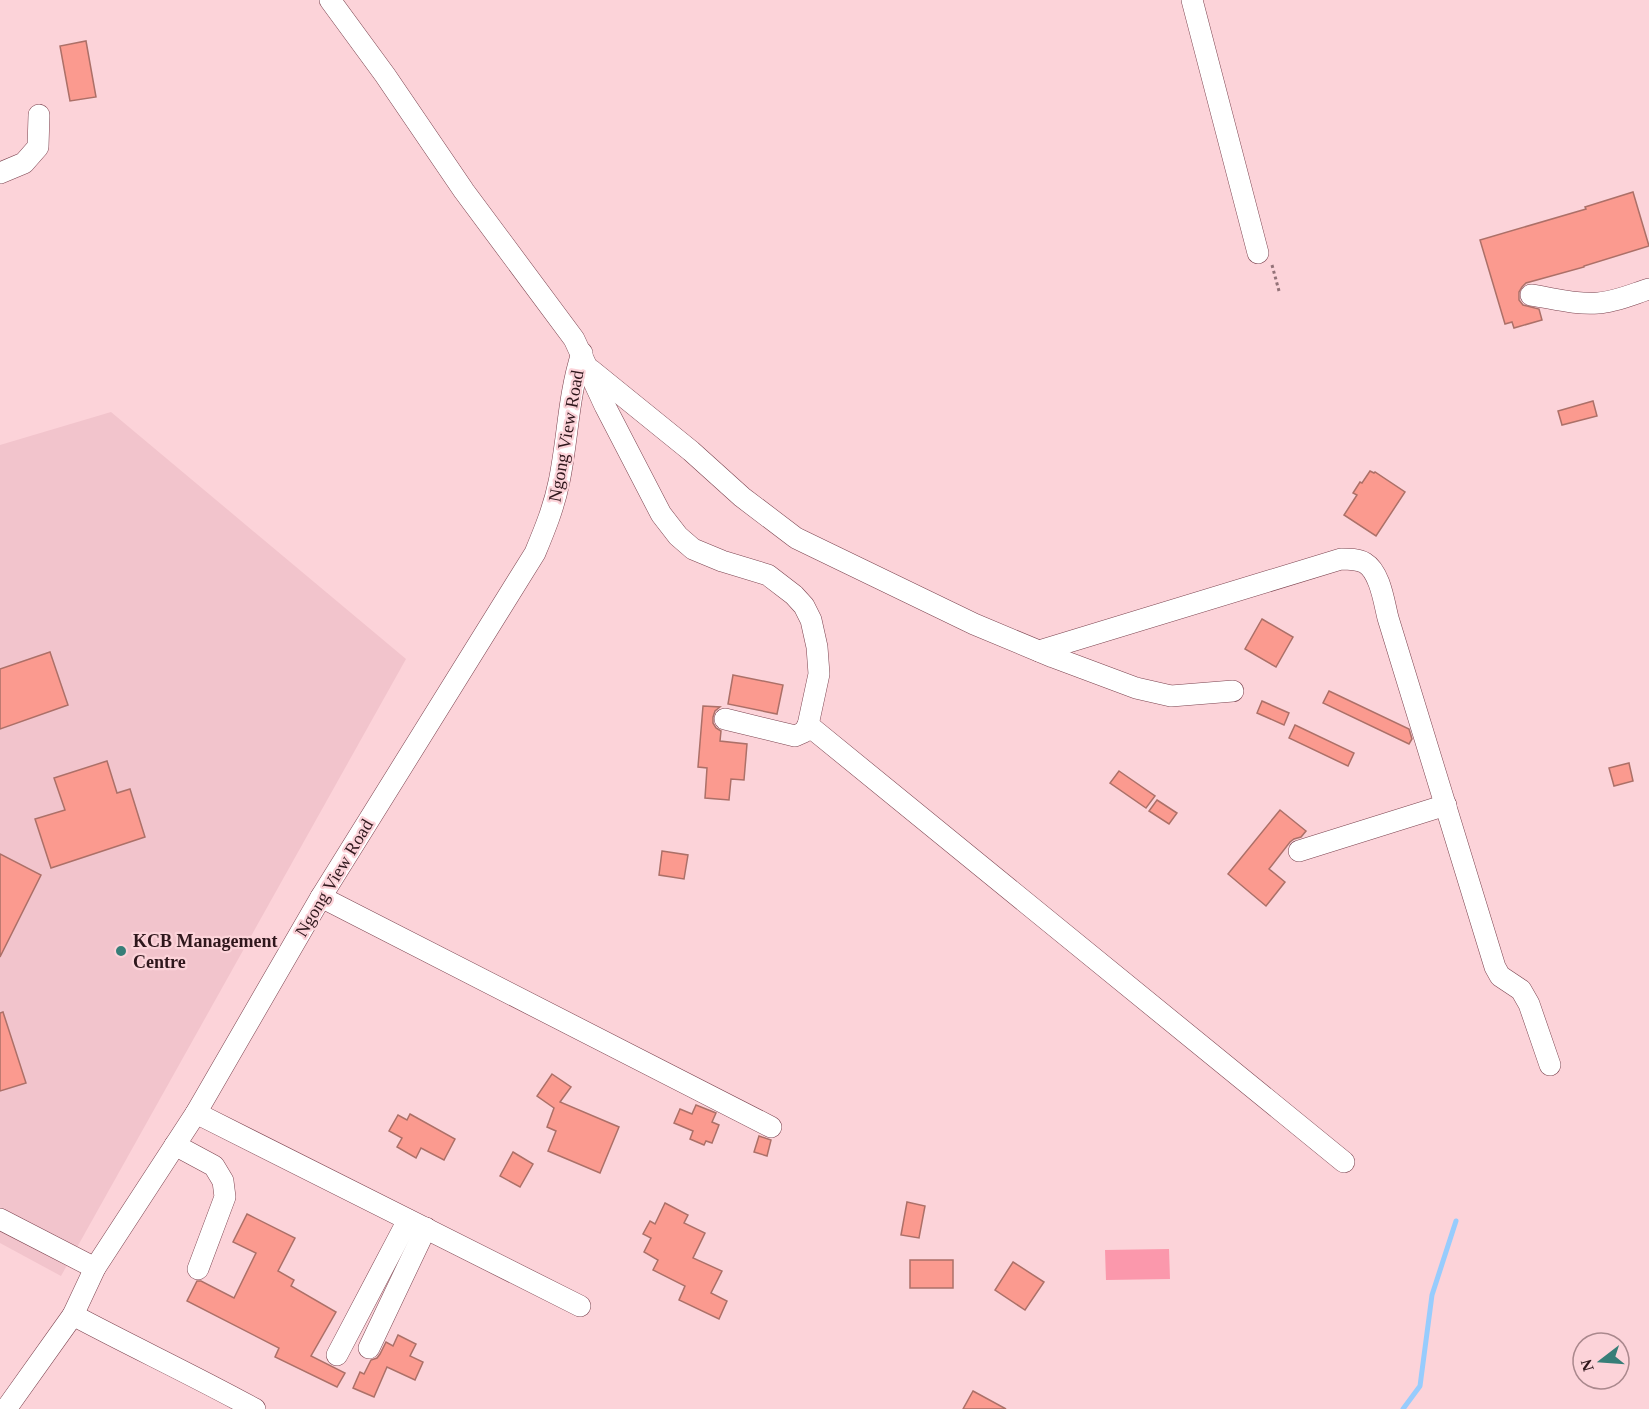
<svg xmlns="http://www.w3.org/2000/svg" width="1649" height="1409" viewBox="0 0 1649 1409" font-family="Georgia,serif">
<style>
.built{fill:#f2c4cc}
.green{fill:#fb98ac}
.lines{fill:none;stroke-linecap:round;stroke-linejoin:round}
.stream{stroke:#97ccfd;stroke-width:5}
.building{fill:#fb9a8f;stroke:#ac7068;stroke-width:1.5}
.minor-casing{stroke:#7b434f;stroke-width:22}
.path{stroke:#937278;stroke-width:3;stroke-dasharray:3 3;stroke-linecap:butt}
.minor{stroke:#fff;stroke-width:21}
.poi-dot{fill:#377e78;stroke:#fcd3d9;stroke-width:2}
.labels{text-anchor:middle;stroke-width:4.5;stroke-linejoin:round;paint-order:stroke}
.street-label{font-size:18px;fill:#2f171c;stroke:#fcd3d9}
.poi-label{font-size:18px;font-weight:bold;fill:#2f171c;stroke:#fcd3d9;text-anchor:start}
</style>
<rect width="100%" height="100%" fill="#fcd3d9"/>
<path class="built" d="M111 412 406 659 61 1276 0 1243V445Z"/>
<path class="green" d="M1169 1249 1170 1279 1106 1280 1105 1250Z"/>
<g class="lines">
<path class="stream" d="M1403 1409 1420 1386 1432 1295 1456 1221"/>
</g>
<g class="building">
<path d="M86 41 96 97 70 101 60 46Z"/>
<path d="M1633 192 1649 246 1584 266V267L1526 283 1522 287 1519 292V300L1523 305 1539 309 1542 320 1514 328 1512 322 1505 324 1480 240 1586 209 1585 207Z"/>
<path d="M1593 401 1597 416 1562 425 1558 411Z"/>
<path d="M1370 471 1374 473 1375 472 1405 492 1376 536 1344 515 1357 495 1353 493 1360 482 1362 483Z"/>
<path d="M1262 619 1293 637 1276 667 1245 649Z"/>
<path d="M50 652 68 705 0 729V669Z"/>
<path d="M733 675 783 685 777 714 728 704Z"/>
<path d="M1329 691 1409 729 1412 739 1409 744 1323 703Z"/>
<path d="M1262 701 1289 713 1284 725 1257 713Z"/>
<path d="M703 706 720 707 715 711 713 717V723L716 728 721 731 720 741 747 744 744 780 731 779 729 800 705 798 707 768 698 767Z"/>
<path d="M1295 725 1354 753 1348 766 1289 738Z"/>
<path d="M107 761 117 793 130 789 145 837 51 868 35 819 65 810 54 778Z"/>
<path d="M1629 763 1633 781 1614 786 1609 768Z"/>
<path d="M1119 771 1155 796 1146 808 1110 783Z"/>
<path d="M1157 800 1177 813 1169 824 1149 811Z"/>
<path d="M1280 810 1306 831 1301 837 1294 839 1290 842 1269 869 1285 882 1266 906 1228 874Z"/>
<path d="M662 851 688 855 684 879 659 875Z"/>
<path d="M0 854 41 875 0 957Z"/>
<path d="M3 1012 26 1083 0 1091V1013Z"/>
<path d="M552 1074 571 1087 560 1102 619 1127 600 1173 548 1151 556 1131 547 1127 554 1108 537 1096Z"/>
<path d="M696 1105 716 1113 712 1122 719 1125 712 1143 706 1141 704 1145 690 1139 693 1131 674 1123 680 1109 692 1114Z"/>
<path d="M410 1114 455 1139 444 1160 421 1148 416 1158 397 1147 402 1138 389 1131 398 1115 407 1120Z"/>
<path d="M759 1136 771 1140 767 1156 754 1152Z"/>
<path d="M513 1152 533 1164 520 1187 500 1176Z"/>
<path d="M907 1202 925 1206 919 1238 901 1235Z"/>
<path d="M665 1203 688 1215 684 1223 705 1233 693 1258 722 1271 711 1293 727 1301 719 1319 679 1300 685 1286 653 1270 658 1260 644 1252 651 1238 643 1234 650 1221 655 1224Z"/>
<path d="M247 1214 295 1238 278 1271 294 1280 291 1286 336 1312 311 1356 345 1373 337 1387 275 1357 279 1348 187 1301 197 1281H201L234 1298 256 1253 233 1242Z"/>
<rect x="910" y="1260" width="43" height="28"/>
<path d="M1013 1262 1044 1282 1025 1310 995 1290Z"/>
<path d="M398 1335 416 1344 410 1356 423 1362 415 1380 387 1367 374 1397 353 1388 360 1372 364 1374 371 1360 377 1358 380 1354 386 1342 393 1346Z"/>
<path d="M973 1391 1006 1409H963Z"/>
</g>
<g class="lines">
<g class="minor-casing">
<g id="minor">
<path d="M330 0 385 75 464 191 574 339 605 406 661 514 678 536 693 549 722 561 768 575 794 595 804 606 811 620 817 647 819 674 808 725 804 732 795 736 725 719"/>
<path d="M1192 0 1258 253"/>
<path d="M0 173 24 163 38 147 39 115"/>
<path d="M1531 295C1552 298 1576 305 1598 303 1615 302 1633 294 1649 289"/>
<path d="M591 370 691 451 742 497 796 538 974 624 1053 657 1136 688 1171 696 1233 691"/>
<path d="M1039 651 1341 559C1349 559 1358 559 1365 563 1380 572 1384 602 1388 618L1495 967 1500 976 1521 990 1529 1004 1550 1065"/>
<path d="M808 725 1344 1162"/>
<path d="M1299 851 1446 805"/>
<path d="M321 897 771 1127"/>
<path d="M196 1113 580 1306"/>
<path d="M175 1145 214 1166 223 1181 225 1197 198 1269"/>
<path d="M0 1219 95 1268"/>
<path d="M73 1315C133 1347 195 1376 255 1409"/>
<path d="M369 1348 426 1228"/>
<path d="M337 1355 408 1220"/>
<path d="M6 1409 73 1315 95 1268 196 1113 321 897 535 553C545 529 554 507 559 482 568 439 568 396 582 353"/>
</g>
</g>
<path class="path" d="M1272 265 1279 291"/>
<use href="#minor" class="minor"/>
</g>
<circle class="poi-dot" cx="121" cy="951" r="6"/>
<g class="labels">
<g class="street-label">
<text transform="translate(566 436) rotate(-80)" y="6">Ngong View Road</text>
<text transform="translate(334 878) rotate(-59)" y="6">Ngong View Road</text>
</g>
<g class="poi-label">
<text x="133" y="947">KCB Management<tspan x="133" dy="21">Centre</tspan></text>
</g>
</g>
<g transform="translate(1601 1361) rotate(253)"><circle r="28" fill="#fcd3d9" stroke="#aa888d" stroke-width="1.5"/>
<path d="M0-4.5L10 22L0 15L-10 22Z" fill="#377e78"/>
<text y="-9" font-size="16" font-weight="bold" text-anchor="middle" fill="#2f171c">N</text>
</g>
</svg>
